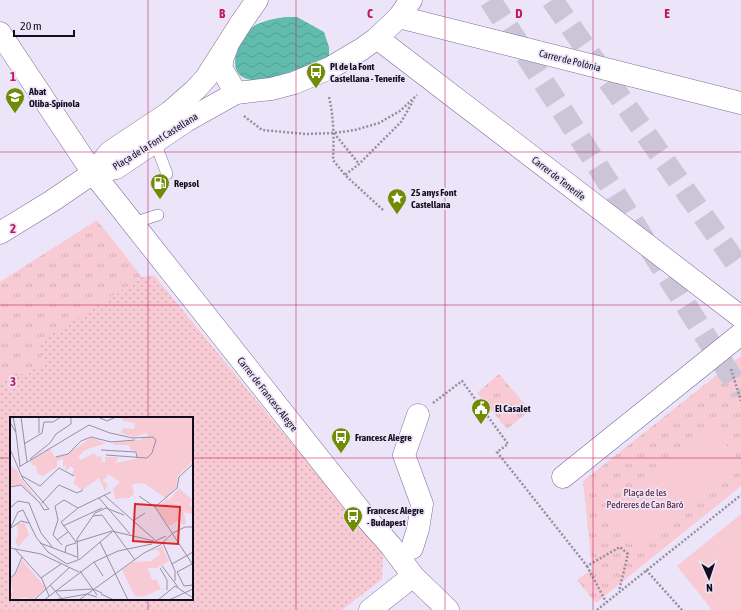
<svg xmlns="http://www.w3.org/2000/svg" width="741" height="610" viewBox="0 0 741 610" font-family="'Asap Condensed',sans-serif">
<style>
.grass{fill:url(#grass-dots);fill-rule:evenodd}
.park{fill:url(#park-tufts)}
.garden{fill:#f7cad4}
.water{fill:url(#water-waves)}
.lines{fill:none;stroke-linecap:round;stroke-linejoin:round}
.primary-tunnel{stroke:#ccc5d8;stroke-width:22;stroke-dasharray:22 11;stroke-linecap:butt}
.lane-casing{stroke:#7c6a97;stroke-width:12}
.street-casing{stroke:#7c6a97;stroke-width:23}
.secondary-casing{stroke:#7c6a97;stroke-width:23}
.path{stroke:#958ea0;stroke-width:2.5;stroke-dasharray:2 2;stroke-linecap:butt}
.lane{stroke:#fff;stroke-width:11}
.street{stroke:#fff;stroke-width:22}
.secondary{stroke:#fff;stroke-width:22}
.grid{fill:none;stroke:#c2185b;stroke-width:1;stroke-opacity:0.55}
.labels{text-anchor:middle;stroke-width:3.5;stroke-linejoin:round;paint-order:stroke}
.street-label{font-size:10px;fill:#140d1e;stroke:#ece5f9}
.poi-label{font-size:10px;font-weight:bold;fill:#140d1e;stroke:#ece5f9;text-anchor:start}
.park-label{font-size:10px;fill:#4d0d26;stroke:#ece5f9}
.inset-road{fill:none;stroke:#968fa1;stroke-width:1}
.view{fill:#d62828;fill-opacity:0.15;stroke:#d62828;stroke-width:2}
.inset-edge{fill:none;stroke:#140d1e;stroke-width:2}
.grid-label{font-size:13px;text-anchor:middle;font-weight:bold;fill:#c2185b;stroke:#ece5f9;stroke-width:3.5;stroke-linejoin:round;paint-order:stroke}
</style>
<defs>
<pattern id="grass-dots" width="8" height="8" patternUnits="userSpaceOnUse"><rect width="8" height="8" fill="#f7cad4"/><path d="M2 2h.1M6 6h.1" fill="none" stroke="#d3acb6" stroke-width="1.8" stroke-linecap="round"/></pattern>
<pattern id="park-tufts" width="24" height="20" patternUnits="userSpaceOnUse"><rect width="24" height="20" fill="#f7cad4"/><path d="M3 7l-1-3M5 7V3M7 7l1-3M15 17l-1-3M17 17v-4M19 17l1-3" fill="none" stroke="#d3acb6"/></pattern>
<pattern id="water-waves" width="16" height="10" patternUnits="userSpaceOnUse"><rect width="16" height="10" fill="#61bcae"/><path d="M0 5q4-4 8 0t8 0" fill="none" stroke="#53a095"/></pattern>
</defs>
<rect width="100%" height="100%" fill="#ece5f9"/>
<path class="grass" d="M154 275 383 555 382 579 342 610H0V383L29 371 44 363 36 344 142 277ZM11 418H192V599H11Z"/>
<g class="park">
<path d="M97 220 142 277 37 344 44 363 29 371 0 383V282Z"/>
<path d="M741 356V486L596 603 577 580 592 569 583 481Z"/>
<path d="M499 374 530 410 507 429 477 393Z"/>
</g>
<g class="garden">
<path d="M713 428 741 463 634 545 606 509Z"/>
<path d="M741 514V610H712L677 566Z"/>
</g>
<path class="water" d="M286 17H297L324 32 329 47V56C313 64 263 85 247 79 225 72 238 41 249 30 256 22 276 18 286 17Z"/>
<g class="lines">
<g class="primary-tunnel">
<path d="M490 0 576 132 741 392"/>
<path d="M552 0 741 270"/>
</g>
<g class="lane-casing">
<g id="lane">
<path d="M155 142 167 174"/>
<path d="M133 223 158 215"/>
</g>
</g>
<g class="street-casing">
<g id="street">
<path d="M399 17 741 103"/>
<path d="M0 33 93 173 367 519 391 546 413 576 448 610"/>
<path d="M377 38 741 317"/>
<path d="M563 477 741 334"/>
<path d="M412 548 418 529 422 504 404 455 418 415"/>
<path d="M370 610 413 576"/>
</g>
</g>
<g class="secondary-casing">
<g id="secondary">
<path d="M227 47 223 57 221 68 236 93"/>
<path d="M93 173 116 168 186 121 236 93 271 89 294 83 330 68 362 49 377 38 399 17 411 0"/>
<path d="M0 233 52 201 93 173 110 152 170 112 195 90 206 78 241 23 257 0"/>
</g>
</g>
<g class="path">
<path d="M329 97C334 118 334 139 333 160L345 175"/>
<path d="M244 116 262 130 306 134 334 133 355 130 379 123 400 111 417 95"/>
<path d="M334 133 359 164"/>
<path d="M383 210 345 175 359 164 401 122 413 101"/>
<path d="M731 369 741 401"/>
<path d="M433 403 462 381 508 444 497 452 587 566 620 547 628 554 619 591"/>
<path d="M587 566 606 602"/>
<path d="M646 570 682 610"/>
<path d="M597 610 741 495"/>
</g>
<use href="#lane" class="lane"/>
<use href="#street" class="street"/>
<use href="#secondary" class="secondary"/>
</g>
<path class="grid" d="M148 0V418M296 0V610M445 0V610M593 0V610M0 152H741M0 305H741M0 458H11M192 458H741M148 599V610"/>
<defs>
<g id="bus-pin" transform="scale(1)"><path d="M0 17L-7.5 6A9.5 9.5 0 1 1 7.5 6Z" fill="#708c05" stroke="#ece5f9"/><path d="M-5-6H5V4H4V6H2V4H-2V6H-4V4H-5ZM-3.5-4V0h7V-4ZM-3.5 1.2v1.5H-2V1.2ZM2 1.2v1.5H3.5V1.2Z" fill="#fff"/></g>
<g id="school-pin" transform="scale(1)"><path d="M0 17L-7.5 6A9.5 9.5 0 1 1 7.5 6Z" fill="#708c05" stroke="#ece5f9"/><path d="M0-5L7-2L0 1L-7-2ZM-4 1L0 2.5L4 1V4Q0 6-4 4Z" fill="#fff"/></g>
<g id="fuel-pin" transform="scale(1)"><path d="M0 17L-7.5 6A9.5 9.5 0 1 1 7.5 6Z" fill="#708c05" stroke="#ece5f9"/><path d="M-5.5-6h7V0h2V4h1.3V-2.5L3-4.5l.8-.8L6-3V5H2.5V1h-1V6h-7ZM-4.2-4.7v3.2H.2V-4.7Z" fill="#fff"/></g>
<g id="sight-pin" transform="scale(1)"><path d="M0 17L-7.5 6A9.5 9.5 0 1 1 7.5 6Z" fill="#708c05" stroke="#ece5f9"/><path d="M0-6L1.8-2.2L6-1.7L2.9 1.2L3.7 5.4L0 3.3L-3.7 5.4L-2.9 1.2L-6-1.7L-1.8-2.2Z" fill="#fff"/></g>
<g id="civic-pin" transform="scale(1)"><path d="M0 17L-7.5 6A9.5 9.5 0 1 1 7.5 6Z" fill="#708c05" stroke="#ece5f9"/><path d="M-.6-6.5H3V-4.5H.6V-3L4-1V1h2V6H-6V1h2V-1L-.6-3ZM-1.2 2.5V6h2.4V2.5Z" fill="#fff"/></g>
</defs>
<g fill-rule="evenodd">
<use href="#bus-pin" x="316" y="72"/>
<use href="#school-pin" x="15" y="97"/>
<use href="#fuel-pin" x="160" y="183"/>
<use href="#sight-pin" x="397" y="198"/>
<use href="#civic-pin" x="481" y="408"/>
<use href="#bus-pin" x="341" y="437"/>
<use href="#bus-pin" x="353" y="516"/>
</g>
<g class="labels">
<g class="street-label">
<text transform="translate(570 60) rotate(14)" y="4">Carrer de Polònia</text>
<text transform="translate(155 141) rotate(-32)" y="4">Plaça de la Font Castellana</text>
<text transform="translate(559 178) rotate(38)" y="4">Carrer de Tenerife</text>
<text transform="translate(268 394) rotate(52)" y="4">Carrer de Francesc Alegre</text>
</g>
<g class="poi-label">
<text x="330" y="70">Pl de la Font<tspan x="330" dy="12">Castellana - Tenerife</tspan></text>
<text x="29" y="95">Abat<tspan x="29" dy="12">Oliba-Spínola</tspan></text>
<text x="174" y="187">Repsol</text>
<text x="411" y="196">25 anys Font<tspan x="411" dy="12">Castellana</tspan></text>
<text x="495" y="412">El Casalet</text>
<text x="355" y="441">Francesc Alegre</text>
<text x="367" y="514">Francesc Alegre<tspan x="367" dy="12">- Budapest</tspan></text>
</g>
<g class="park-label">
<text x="645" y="496">Plaça de les<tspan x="645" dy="12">Pedreres de Can Baró</tspan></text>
</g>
</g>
<g transform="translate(10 417)">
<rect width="183" height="183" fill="#ece5f9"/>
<path d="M157 82 176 91 179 87 183 91V97L174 95 176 107 172 108 170 103 159 109 146 92Z" fill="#f7cad4"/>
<path d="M110 0H183V44L168 59 166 70 156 81 135 67 128 66 122 68 124 77 119 81 105 82 103 72 110 65 98 57 93 64 98 68 95 74 89 61 72 73 63 66 66 60 62 57 64 52 60 49 58 53 55 52 56 47 53 50V42L47 44V50L33 59 27 56 26 49 22 48 20 44 40 32 45 40 54 39 81 21 96 26 75 33 68 40 71 43 84 36 87 40 91 39 92 45H95V40H108L106 46 134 40H127V35L121 33 119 28H104L103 26 130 23 138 19 137 16 124 20 111 16 113 11 124 12 125 6 113 4ZM0 43 2 51 7 53 11 62 28 83 11 67 0 69ZM152 129 159 144 147 151H137L143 164 128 170 132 180 125 179 112 153 123 145 141 144 150 137 148 133 140 134Z" fill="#f7cad4"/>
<path d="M169 71 182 83 176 93 168 86 159 83ZM14 105 19 118 8 130 5 124 8 118 7 107ZM12 143 36 171 22 183 15 180 3 183 0 177 3 174 0 162 6 157ZM146 162 151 172 132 180 128 170Z" fill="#f7cad4"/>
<path class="inset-road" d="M3 0 6 15M11 0 17 45M88 0 97 4 106 0M0 5 6 16 10 49M29 16V0M14 27 32 16 34 5H43L51 0M0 32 13 62 39 92 34 93 30 86 11 68 0 70M91 33 126 35 127 41M46 40 58 37 71 24 81 20 101 25 125 23M20 42 40 26 46 17 61 7V0M9 50 79 8 100 16 123 21 143 20 146 23 142 36 137 41 96 38M12 59 30 69 49 51 64 59M94 78 145 123M129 79 145 90 183 148M89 81 120 117M32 86 49 68 67 76 73 73M145 90 167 71 169 60 183 47M0 91 8 84 19 86 31 116 43 131M96 91 114 98M83 99 92 98 125 143M123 104 135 96M53 109 92 91M1 111 11 104 19 106M0 112 8 95 13 93 26 120 38 135 57 147 68 143M163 116 175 110H183M47 123 58 115M145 124 156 119M66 125 51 105 68 91 101 75M66 125 102 114 144 124M90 125 118 183M30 126 67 140M153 126 165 154V164M52 128 43 118 48 103 45 89 54 83 68 91M0 131 31 137 69 155M5 132 32 162 39 179M55 136 56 129 66 126M68 143 67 122 85 96 96 91M69 143 102 115M84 145 93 159M162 147 183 135M152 149 168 170M150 151 157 163V173M70 154 87 178M167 155 174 169 183 168M167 155 182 147M0 161 5 157 12 140M31 161 51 147M40 168 53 183M46 174 83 172 92 176M91 177 104 183M24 183 59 151M34 183 84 145 108 134 142 127M44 183 77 177 87 180M69 183 134 136 150 128 163 116M148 183 165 169 183 181M159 183 183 172"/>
<path class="view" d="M125 87 170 90 168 127 123 124Z"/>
<rect width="183" height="183" class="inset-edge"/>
</g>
<g class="grid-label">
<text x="222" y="18">B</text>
<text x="370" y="18">C</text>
<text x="519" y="18">D</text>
<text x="667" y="18">E</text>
<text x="13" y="81">1</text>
<text x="13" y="233">2</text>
<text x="13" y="386">3</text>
</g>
<g transform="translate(709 578) rotate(177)" stroke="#ece5f9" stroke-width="3" paint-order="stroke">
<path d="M0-3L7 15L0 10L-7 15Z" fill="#140d1e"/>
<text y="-6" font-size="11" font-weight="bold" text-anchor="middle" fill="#140d1e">N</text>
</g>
<path d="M14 30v6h60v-6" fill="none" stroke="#140d1e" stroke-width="2"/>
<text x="20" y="30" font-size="12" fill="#140d1e" stroke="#ece5f9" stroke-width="3" paint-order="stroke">20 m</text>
</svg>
